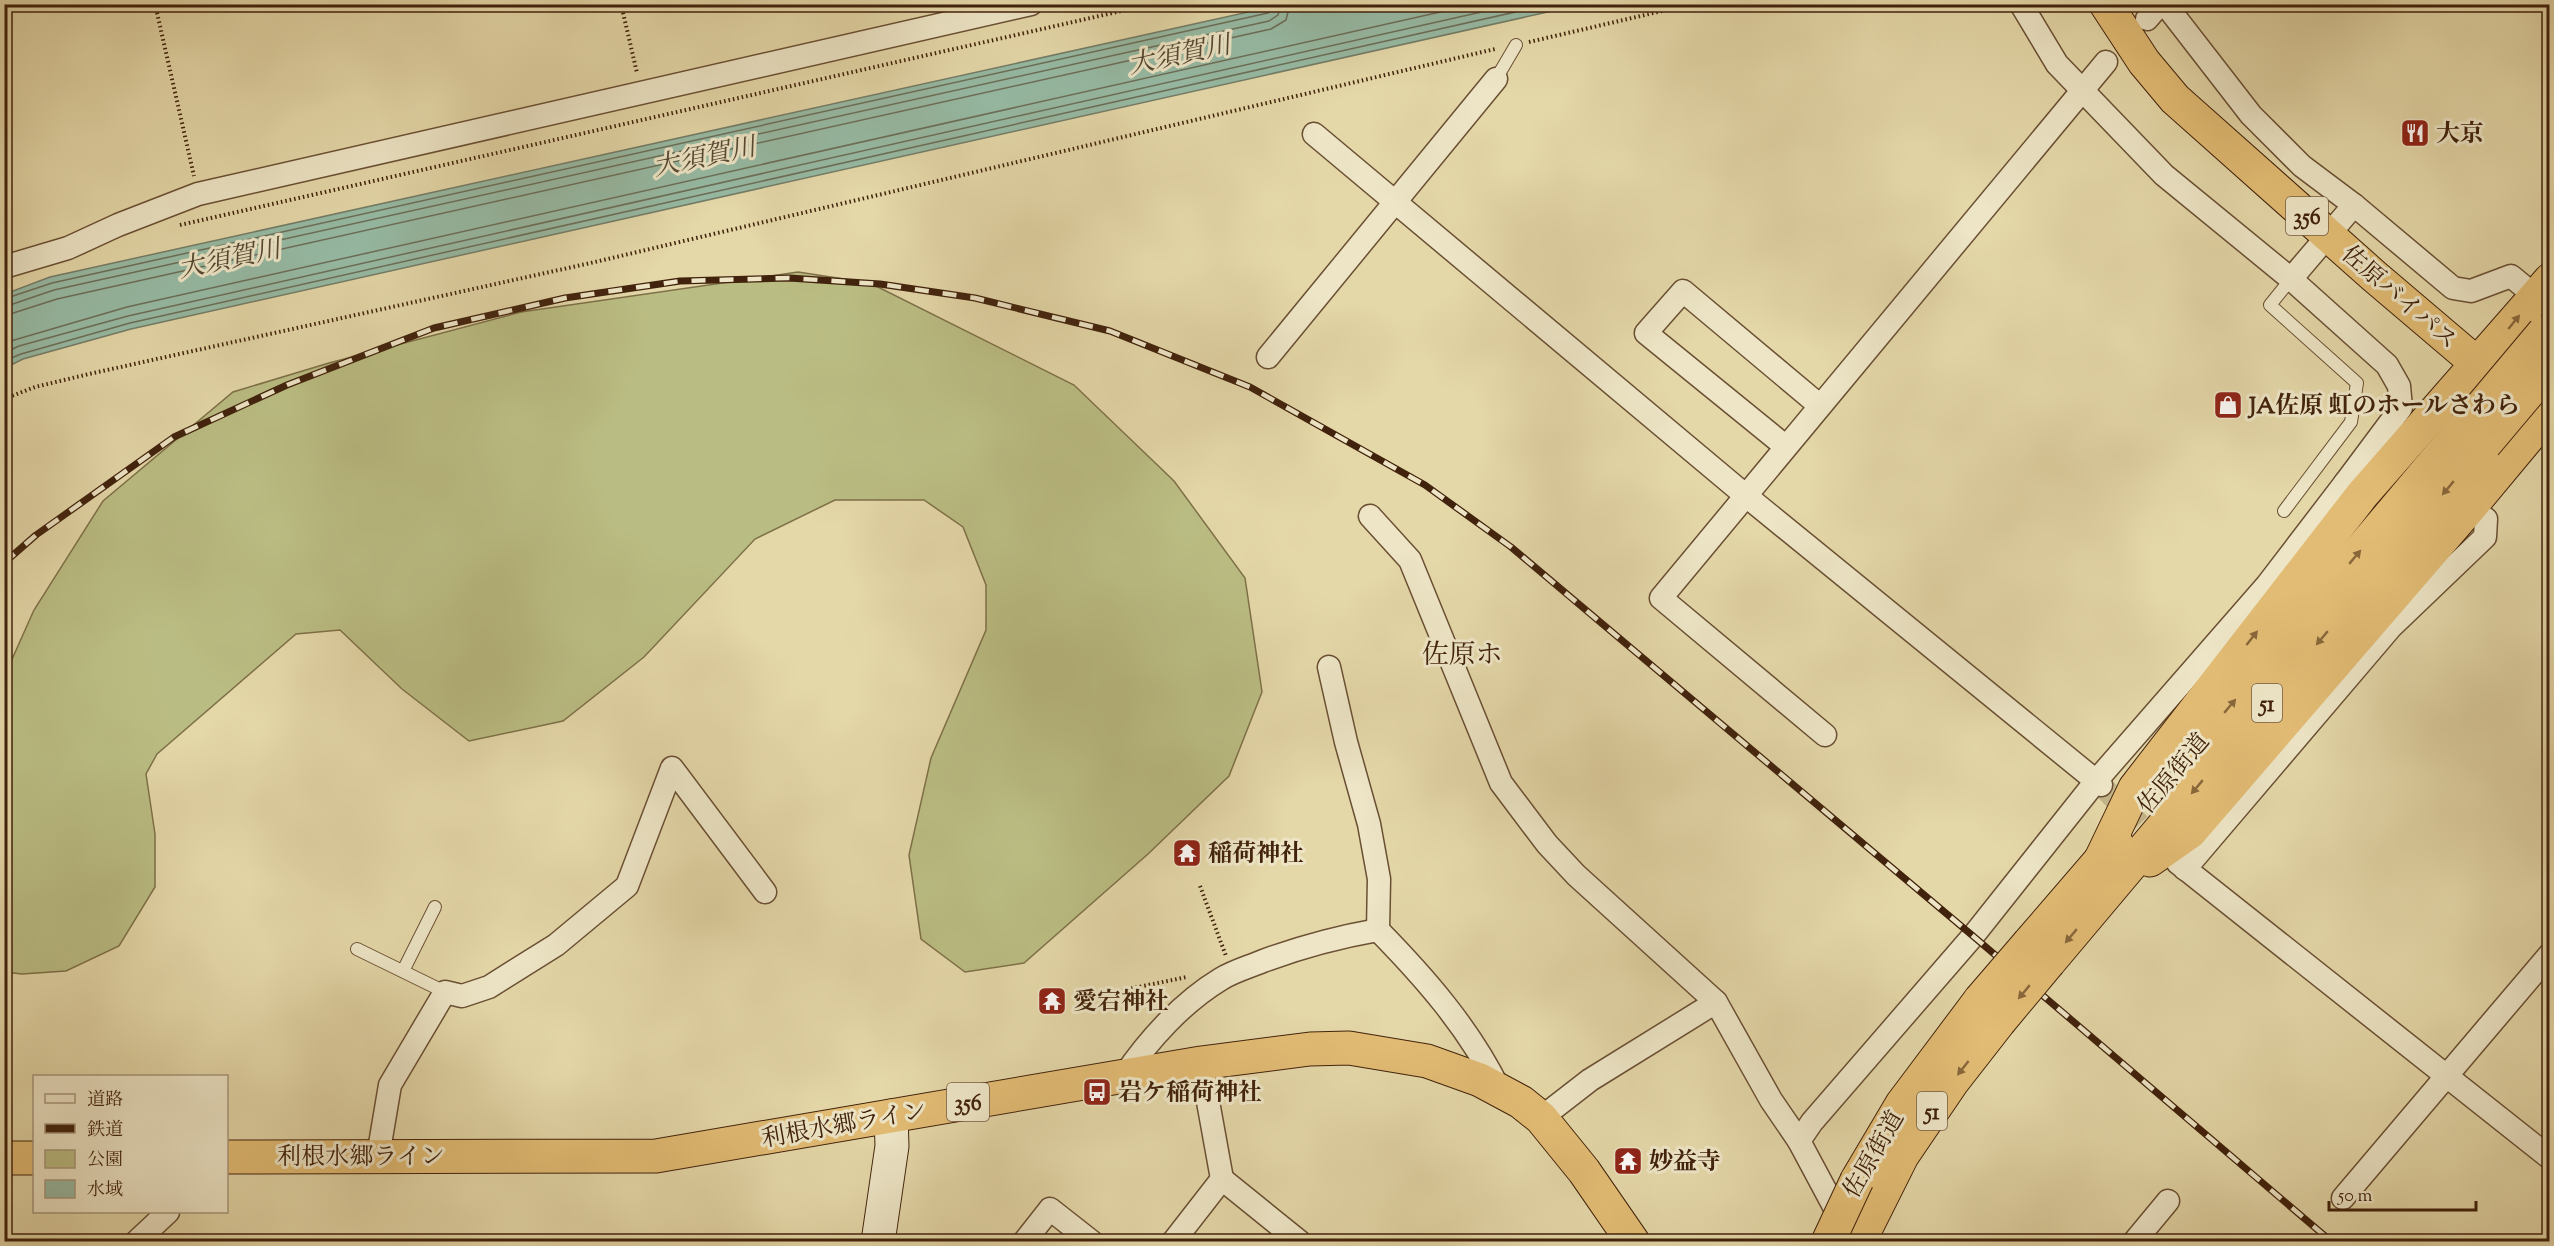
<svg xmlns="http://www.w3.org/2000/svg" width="2554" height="1246" viewBox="0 0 2554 1246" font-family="'Sorts Mill Goudy','Noto Serif JP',serif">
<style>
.green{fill:#babd83;stroke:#7e7048;stroke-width:1.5}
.water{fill:#96baa4;stroke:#747d67;stroke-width:1.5}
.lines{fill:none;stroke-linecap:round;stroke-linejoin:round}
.shore{stroke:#6c6e58;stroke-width:1.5}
.street-tunnel{stroke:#c3b389;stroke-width:22;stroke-dasharray:22 11;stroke-linecap:butt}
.lane-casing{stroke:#6a4f33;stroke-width:14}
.street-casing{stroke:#6a4f33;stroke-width:25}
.secondary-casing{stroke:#41220c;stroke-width:35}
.highway-casing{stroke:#41220c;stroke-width:35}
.path{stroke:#41220c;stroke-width:4;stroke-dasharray:1.5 3;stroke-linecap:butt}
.lane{stroke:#ede5c6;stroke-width:12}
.street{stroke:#ede5c6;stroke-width:22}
.secondary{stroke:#ede5c6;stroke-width:33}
.highway{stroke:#e2bc74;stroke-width:33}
.rail-casing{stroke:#41220c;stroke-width:7}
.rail{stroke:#ede5c6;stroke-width:4.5;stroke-dasharray:14;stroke-linecap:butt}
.highway-bridge-casing{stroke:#41220c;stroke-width:35;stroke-linecap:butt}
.highway-bridge{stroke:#e2bc74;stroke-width:33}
.oneway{fill:#89673b}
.labels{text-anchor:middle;stroke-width:6;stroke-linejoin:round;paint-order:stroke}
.shield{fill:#ede5c6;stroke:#755c44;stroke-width:1.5}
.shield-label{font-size:22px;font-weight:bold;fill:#41220c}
.poi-label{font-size:24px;font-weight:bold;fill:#41220c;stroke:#ede5c6;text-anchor:start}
.street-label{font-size:24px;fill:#41220c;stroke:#ede5c6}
.water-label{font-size:26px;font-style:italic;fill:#564832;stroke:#ede5c6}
.quarter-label{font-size:27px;fill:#41220c;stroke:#ede5c6}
</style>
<rect width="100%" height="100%" fill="#e4d7a8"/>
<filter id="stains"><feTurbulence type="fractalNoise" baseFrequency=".00333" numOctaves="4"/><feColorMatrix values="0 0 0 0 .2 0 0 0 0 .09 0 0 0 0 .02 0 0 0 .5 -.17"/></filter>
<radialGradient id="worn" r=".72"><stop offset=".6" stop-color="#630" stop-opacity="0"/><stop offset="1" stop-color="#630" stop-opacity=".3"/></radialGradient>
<path class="green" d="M798 272 870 283 1074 385 1174 481 1245 578 1262 692 1229 776 1148 854 1024 963 965 972 921 939 909 855 931 758 986 630V585L963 527 924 500H835L755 539 644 657 563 721 469 741 402 689 340 630 296 634 157 754 146 774 155 834V887L119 946 66 971 22 974 5 972V675L34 610 103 501 233 392 329 363 521 312Z"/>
<path class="water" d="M1280 5H1579L131 329 23 359 5 368V294L50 277Z"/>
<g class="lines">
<g class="shore">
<path d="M4 299 52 283 1268 13 1272 10 1274 4"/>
<path d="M4 307 54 290 1269 21 1278 15 1281 4"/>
<path d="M4 316 57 299 1271 29 1286 20 1290 4"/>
<path d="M4 343 127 307 1476 4"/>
<path d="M4 353 19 346 128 316 1517 4"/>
<path d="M4 361 21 354 130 323 1551 4"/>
</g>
<path class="street-tunnel" d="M2101 785 2163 848"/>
<g class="lane-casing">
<g id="lane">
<path d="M1496 79 1516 45"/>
<path d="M2284 511 2351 422 2357 383 2270 305 2291 279"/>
<path d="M357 949 445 992"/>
<path d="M403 971 435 907"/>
</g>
</g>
<g class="street-casing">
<g id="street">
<path d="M2021 4 2057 64 2164 175 2291 279 2387 365 2399 386 2401 408 2345 483 2356 491"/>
<path d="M2165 4 2251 115 2302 166 2354 205 2453 288 2471 291 2511 276 2535 296"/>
<path d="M2147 19 2160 4"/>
<path d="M1314 134 1745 495 2101 785"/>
<path d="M4 267 68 248 118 225 198 194 1031 4"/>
<path d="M2291 279 2354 205"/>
<path d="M1268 357 1496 79"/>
<path d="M1785 446 1646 333 1683 291 1819 405"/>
<path d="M1370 516 1410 560 1501 783 1547 844 1576 875 1716 1002 1771 1100 1799 1141"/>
<path d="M1329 667 1346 742 1369 824 1379 879 1378 930"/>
<path d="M1825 735 1661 598 2106 62"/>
<path d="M2178 863 2550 1158"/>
<path d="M2185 869 2391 627 2485 537 2486 519 2470 507"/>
<path d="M1124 1076C1149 1039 1183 1002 1221 979 1234 971 1249 967 1263 961 1301 947 1338 937 1378 930 1425 978 1469 1028 1499 1089"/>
<path d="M1541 1118 1590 1080 1716 1002"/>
<path d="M378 1156 390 1085 445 992 462 996 489 987 556 945 627 886 672 768 765 892"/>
<path d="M1222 1179 1300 1242"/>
<path d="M2343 1198 2550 954"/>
<path d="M1845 1227 1799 1141 1812 1122 1973 936 2096 781 2267 585 2345 483"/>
<path d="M136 1242 168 1212"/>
<path d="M1024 1242 1050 1209 1092 1242"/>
<path d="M1173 1242 1222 1179 1201 1063"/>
<path d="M2134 1242 2168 1201"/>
</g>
</g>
<g class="secondary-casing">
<path id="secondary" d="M878 1242 892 1146 891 1116"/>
</g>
<g class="highway-casing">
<g id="highway">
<path d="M2106 4 2144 62 2175 99 2374 276 2494 378"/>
<path d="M2183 761 2465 426"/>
<path d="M2101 859 2135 788 2362 495 2550 280"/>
<path d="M2150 860 2190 832 2470 507 2550 411"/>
<path d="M2029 943 2116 842"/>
<path d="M2049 962 2485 444"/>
<path d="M226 1157 656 1156 1201 1063 1310 1049 1349 1048 1427 1061 1480 1080 1521 1102 1541 1118 1584 1171 1633 1242"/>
<path d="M4 1158H34"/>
<path d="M1857 1180 1902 1104 1980 1000"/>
<path d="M1859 1242 1902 1156 1953 1081 1999 1022"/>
</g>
</g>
<g class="path">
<path d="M155 4 194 176"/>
<path d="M621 4 637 73"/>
<path d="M1529 42 1692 4"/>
<path d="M180 225 1152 4"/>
<path d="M4 399 35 387 89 374 595 262 1495 49"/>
<path d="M1200 886 1226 956"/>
<path d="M1109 993 1187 977"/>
</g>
<use href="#lane" class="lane"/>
<use href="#street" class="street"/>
<use href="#secondary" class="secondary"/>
<use href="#highway" class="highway"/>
<g class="rail-casing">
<path id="rail" d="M4 563 36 535 174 437 287 385 434 328 565 298 680 281 789 278 880 284 975 298 1110 331 1250 387 1425 485 1511 547 1973 936 2332 1242"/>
</g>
<use href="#rail" class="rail"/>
<g class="highway-bridge-casing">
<g id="highway-bridge">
<path d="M2465 426 2544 332"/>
<path d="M2485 444 2550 367"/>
<path d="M1980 1000 2029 943"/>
<path d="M1999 1022 2049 962"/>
<path d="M1828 1242 1857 1180"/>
</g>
</g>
<use href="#highway-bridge" class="highway-bridge"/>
</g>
<defs><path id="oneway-solid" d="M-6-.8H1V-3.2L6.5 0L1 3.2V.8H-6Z" transform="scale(1.5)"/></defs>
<g class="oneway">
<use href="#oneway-solid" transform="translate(2514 322) rotate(-51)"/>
<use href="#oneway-solid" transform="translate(2448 488) rotate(130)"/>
<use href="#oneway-solid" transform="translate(2355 557) rotate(-50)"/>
<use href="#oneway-solid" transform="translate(2252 638) rotate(-52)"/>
<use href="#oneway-solid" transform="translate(2322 638) rotate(130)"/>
<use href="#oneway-solid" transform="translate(2230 706) rotate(-50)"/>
<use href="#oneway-solid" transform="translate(2197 787) rotate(130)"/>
<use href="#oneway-solid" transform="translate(2071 936) rotate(130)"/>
<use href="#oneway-solid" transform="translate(2024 992) rotate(130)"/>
<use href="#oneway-solid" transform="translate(1963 1068) rotate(128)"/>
</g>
<defs>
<g id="restaurant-square" transform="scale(1.5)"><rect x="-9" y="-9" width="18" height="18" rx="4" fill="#8f2418" stroke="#ede5c6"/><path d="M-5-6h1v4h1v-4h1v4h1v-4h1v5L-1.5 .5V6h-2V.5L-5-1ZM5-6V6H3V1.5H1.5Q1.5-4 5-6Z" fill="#fff"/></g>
<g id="shop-square" transform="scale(1.5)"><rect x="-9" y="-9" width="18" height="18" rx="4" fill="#8f2418" stroke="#ede5c6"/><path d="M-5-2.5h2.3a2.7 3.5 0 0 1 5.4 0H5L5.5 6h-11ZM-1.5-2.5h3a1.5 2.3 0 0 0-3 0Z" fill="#fff"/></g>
<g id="temple-square" transform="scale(1.5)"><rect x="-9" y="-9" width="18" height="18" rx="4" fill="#8f2418" stroke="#ede5c6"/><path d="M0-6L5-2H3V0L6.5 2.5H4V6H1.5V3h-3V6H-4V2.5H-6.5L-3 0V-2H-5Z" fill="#fff"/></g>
<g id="bus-square" transform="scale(1.5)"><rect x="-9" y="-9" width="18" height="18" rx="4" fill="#8f2418" stroke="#ede5c6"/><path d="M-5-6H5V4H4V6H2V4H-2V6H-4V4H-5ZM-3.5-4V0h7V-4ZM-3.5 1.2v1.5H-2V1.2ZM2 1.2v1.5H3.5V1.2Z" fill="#fff"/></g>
</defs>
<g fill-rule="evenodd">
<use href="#restaurant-square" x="2415" y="133"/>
<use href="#shop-square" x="2228" y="405"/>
<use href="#temple-square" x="1187" y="853"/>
<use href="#temple-square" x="1052" y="1001"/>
<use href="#bus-square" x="1097" y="1092"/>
<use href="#temple-square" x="1628" y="1161"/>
</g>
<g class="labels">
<g class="shield">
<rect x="2286" y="197" width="42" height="38" rx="4.5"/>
<rect x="2252" y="684" width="30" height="38" rx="4.5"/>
<rect x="947" y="1083" width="42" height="38" rx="4.5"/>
<rect x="1917" y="1092" width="30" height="38" rx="4.5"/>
</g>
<g class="shield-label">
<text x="2307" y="224">356</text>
<text x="2267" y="711">51</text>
<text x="968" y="1110">356</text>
<text x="1932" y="1119">51</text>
</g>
<g class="poi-label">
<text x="2436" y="141">大京</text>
<text x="2249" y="413">JA佐原 虹のホールさわら</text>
<text x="1208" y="861">稲荷神社</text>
<text x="1073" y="1009">愛宕神社</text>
<text x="1118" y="1100">岩ケ稲荷神社</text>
<text x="1649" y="1169">妙益寺</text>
</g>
<g class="street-label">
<text transform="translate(2400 297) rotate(41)" y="8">佐原バイパス</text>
<text transform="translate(2173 773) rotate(-50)" y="8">佐原街道</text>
<text transform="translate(844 1124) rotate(-10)" y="8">利根水郷ライン</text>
<text transform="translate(1873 1154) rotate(-60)" y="8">佐原街道</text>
<text x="361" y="1164">利根水郷ライン</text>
</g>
<g class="water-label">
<text transform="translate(1179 54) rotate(-12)" y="9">大須賀川</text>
<text transform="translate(704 156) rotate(-12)" y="9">大須賀川</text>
<text transform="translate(229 258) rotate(-12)" y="9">大須賀川</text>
</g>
<g class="quarter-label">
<text x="1462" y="663">佐原ホ</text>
</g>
</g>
<rect width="2554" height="1246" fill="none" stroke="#e4d7a8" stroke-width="24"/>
<rect x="6" y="6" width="2542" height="1234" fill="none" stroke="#41220c" stroke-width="3"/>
<rect x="12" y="12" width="2530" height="1222" fill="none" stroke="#41220c" stroke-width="1.5"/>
<rect x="33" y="1075" width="195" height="138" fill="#ede5c6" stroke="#a8977c" stroke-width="1.5"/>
<rect x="45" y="1094" width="30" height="9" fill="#ede5c6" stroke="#a8977c" stroke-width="1.5"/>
<text x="87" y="1105" font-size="18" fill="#41220c">道路</text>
<rect x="45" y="1124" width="30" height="9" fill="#41220c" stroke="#a8977c" stroke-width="1.5"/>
<text x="87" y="1135" font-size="18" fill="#41220c">鉄道</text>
<rect x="45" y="1150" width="30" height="18" fill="#babd83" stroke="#a8977c" stroke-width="1.5"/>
<text x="87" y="1165" font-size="18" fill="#41220c">公園</text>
<rect x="45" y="1180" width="30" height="18" fill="#96baa4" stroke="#a8977c" stroke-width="1.5"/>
<text x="87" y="1195" font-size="18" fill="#41220c">水域</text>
<path d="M2329 1201v9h147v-9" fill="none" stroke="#41220c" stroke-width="3"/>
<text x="2338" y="1201" font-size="18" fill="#41220c" stroke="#ede5c6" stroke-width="4.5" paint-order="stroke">50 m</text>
<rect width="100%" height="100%" filter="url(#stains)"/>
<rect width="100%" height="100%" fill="url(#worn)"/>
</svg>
